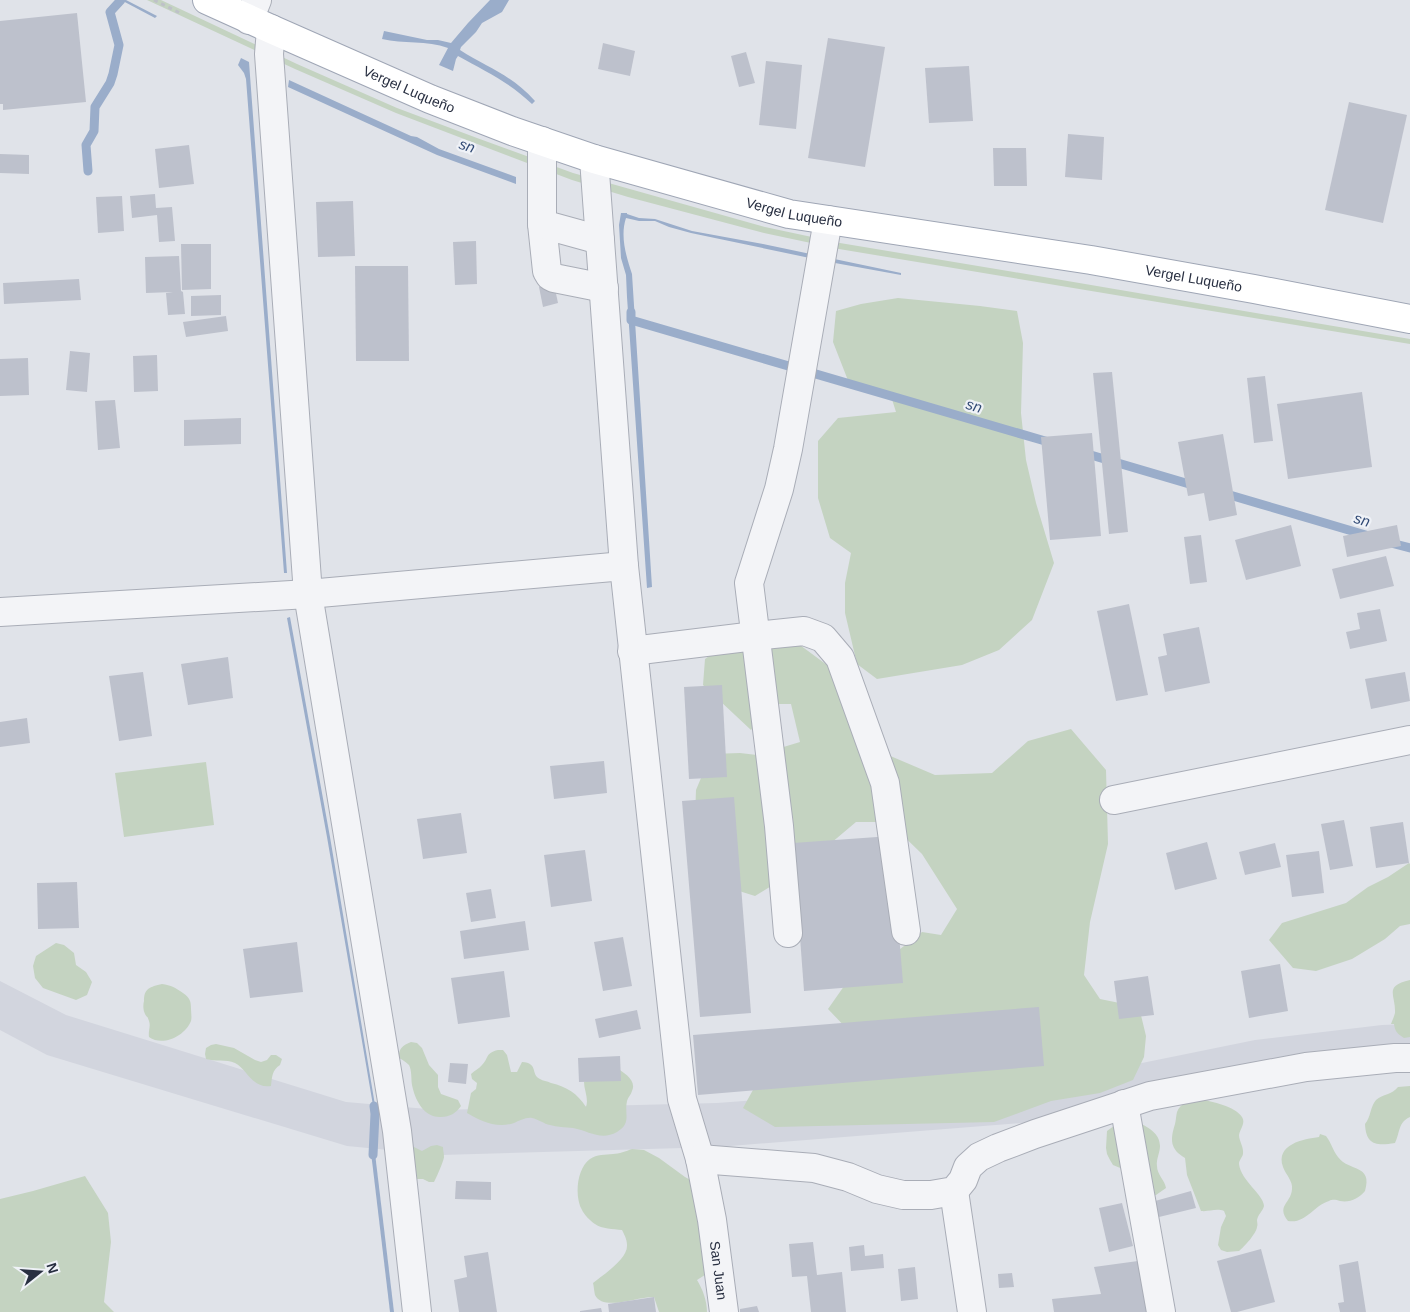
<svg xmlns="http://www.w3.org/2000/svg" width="1410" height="1312" viewBox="0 0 1410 1312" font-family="Helvetica,sans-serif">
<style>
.built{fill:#d2d5de}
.green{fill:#c4d3c1}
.water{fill:#9aadca}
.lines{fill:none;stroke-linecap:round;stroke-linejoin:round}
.stream{stroke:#9aadca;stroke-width:9}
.building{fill:#bdc1cc}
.minor-casing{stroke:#a9adb7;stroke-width:30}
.major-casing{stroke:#9fa6b5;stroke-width:30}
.path{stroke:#bec1c8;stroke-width:3;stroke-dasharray:4 4;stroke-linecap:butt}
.minor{stroke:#f3f4f7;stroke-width:28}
.major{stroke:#fff;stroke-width:28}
.labels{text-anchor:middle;stroke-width:4.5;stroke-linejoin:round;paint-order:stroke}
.street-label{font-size:14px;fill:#282f41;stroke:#eff2f7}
.water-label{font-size:15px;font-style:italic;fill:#314a75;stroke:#eff2f7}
</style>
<rect width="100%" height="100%" fill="#e0e3e9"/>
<path class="built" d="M0 981 66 1015 346 1102 439 1110 717 1103 1078 1076 1255 1040 1382 1025 1410 1024V1064H1387L1084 1118 718 1147 441 1155 347 1146 47 1055 0 1030Z"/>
<g class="green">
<path d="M147 0H161L297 64 397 108 477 138 573 173 765 227 840 243 1014 272 1410 339V344L839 249 764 233 628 197 572 180 396 113 295 69Z"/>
<path d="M898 298 980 306 1017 311 1023 343 1021 413 1026 460 1036 503 1054 563 1032 620 999 650 962 665 877 679 857 664 845 613V583L851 553 830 538 818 498V441L838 418 896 412 890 393 849 383 833 342 836 311 861 304Z"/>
<path d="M785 634 827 665 881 752 935 775 992 773 1028 741 1071 729 1106 770 1108 844 1090 922 1084 975 1100 999 1139 1007 1146 1036 1144 1057 1133 1080 1100 1093 1051 1101 994 1122 775 1127 743 1108 759 1079 850 1032 828 1009 856 969 886 960 922 932 941 935 957 909 922 854 889 822H856L805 865 755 896 720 885 695 817 696 790 711 754 740 753 757 755 800 742 791 704H771L751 730 703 685 705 659 725 645Z"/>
<path d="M206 762 214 825 124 837 115 773Z"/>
<path d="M1409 863 1410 864V924L1400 926 1385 939 1352 959 1316 971 1293 968 1269 940 1282 923 1346 903 1368 887 1388 877Z"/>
<path d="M56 943 64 945 74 953 76 965 86 972 92 982 87 995 76 1000 43 988 35 978 33 966 36 956Z"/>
<path d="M1410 980V1037L1404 1038C1398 1034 1395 1032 1394 1024H1391C1392 1021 1394 1017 1395 1013 1396 995 1383 986 1410 980Z"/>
<path d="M162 984C171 985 176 988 183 993 190 998 191 1001 191 1009 191 1013 192 1017 191 1021 185 1036 163 1047 149 1037 148 1031 151 1026 149 1021 147 1015 148 1019 145 1014 143 1010 143 1005 144 1001 144 988 150 987 162 984Z"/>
<path d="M411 1042 417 1043 422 1048 429 1065 438 1075V1087L441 1094 458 1100 461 1106C456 1113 450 1117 441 1117 424 1118 415 1100 412 1085 411 1079 412 1071 409 1065 406 1062 403 1060 399 1058 398 1049 403 1045 411 1042Z"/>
<path d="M216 1044 234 1048 255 1060 261 1062 267 1060 271 1055H276L282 1059 280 1065C272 1070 272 1077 271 1086 252 1089 247 1069 235 1063 226 1059 215 1062 206 1059L205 1054 206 1048 211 1045Z"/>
<path d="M498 1050H503L507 1055 511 1072H517L522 1062C539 1063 530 1074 540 1079 543 1081 547 1081 551 1083 567 1087 577 1093 586 1107 589 1099 584 1090 584 1082L617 1068C624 1073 637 1080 632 1091 631 1095 628 1097 627 1101 624 1114 632 1123 617 1132 601 1141 589 1131 573 1128 565 1127 557 1127 550 1125 544 1124 538 1119 532 1118 526 1117 519 1121 514 1123 496 1129 481 1121 467 1113L471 1093 476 1089 477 1083 472 1079 471 1074C475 1070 479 1069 482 1065 489 1058 485 1053 498 1050Z"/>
<path d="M1410 1086V1117C1398 1122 1400 1133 1395 1143 1376 1146 1366 1145 1365 1124 1371 1117 1370 1107 1376 1100 1383 1094 1392 1095 1398 1087Z"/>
<path d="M1200 1099C1212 1102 1235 1106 1242 1117 1246 1123 1240 1129 1239 1135 1239 1141 1244 1147 1243 1154 1242 1158 1239 1160 1239 1164 1241 1181 1264 1195 1264 1206 1263 1211 1258 1214 1257 1220 1257 1222 1258 1225 1257 1227 1256 1234 1244 1247 1239 1251L1227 1252 1221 1250 1218 1245 1221 1227 1226 1216 1224 1211C1216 1208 1209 1212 1201 1211L1187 1175 1185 1158C1170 1149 1170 1140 1175 1124 1176 1120 1176 1116 1177 1112 1180 1103 1191 1100 1200 1099Z"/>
<path d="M1136 1122C1147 1126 1160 1133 1160 1146 1160 1153 1156 1159 1157 1166 1157 1175 1165 1180 1166 1188L1156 1195 1150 1197 1125 1170 1113 1165 1110 1160 1107 1154 1106 1148 1107 1131 1118 1123Z"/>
<path d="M1320 1134 1326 1136C1331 1142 1333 1151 1338 1157 1349 1172 1373 1164 1365 1191 1359 1198 1350 1203 1340 1201 1336 1200 1333 1199 1329 1201 1313 1206 1306 1224 1288 1221 1276 1205 1291 1204 1292 1189 1293 1181 1286 1175 1283 1167 1275 1144 1304 1139 1319 1137Z"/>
<path d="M437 1145 443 1147C443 1151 444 1153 444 1157 444 1160 436 1179 434 1182H429L423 1179H411L412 1146 422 1151 431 1146Z"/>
<path d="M632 1149 644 1150 659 1158 685 1177 698 1184 708 1273 697 1280C703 1290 707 1301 707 1312H659L654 1297C639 1296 603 1312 595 1295 594 1291 594 1287 593 1283 604 1274 628 1259 627 1245 627 1239 624 1234 622 1230 613 1229 602 1229 595 1224 590 1221 584 1214 582 1210 574 1196 577 1168 590 1159 597 1154 605 1155 613 1154 619 1154 626 1151 632 1149Z"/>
<path d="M85 1176 108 1213 111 1242 104 1302 114 1312H0V1199L33 1191Z"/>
</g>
<g class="water">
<path d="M121 0H126L157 16 155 18Z"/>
<path d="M490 0H509L502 12 482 23 476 32 461 47 460 50C488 68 512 75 535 101L532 104C509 82 485 71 458 56L456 59 453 71 439 65 448 48C427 40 403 44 382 39L384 31 427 40H438L451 43 468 23Z"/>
<path d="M241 58 249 62 287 573H284L246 79 244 73 238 65Z"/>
<path d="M289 80 411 136 417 137 439 149 516 177V184L437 155 288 87Z"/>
<path d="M621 213H627V214L639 218 655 219 692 231 763 244 901 273V275L824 261 691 233 669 227 655 221H639L626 218C620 236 626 256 632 274L652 587 647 588 627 297 626 275 621 258 619 225Z"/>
<path d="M290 617 330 837 377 1117H375L327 837 287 618Z"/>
<path d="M370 1144 374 1145 394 1312H390Z"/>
</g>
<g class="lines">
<g class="stream">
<path d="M88 171 86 145 94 131 95 107 110 83 113 74 119 45 110 12 121 0"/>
<path d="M631 312V320L1052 443"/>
<path d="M1084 453 1196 486"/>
<path d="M1223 493 1369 536"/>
<path d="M1391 543 1410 548"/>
<path d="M373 1155 375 1114 374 1106"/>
</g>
</g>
<g class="building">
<path d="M77 13 86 102 3 110V104H0V21Z"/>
<path d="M828 38 885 47 865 167 808 158Z"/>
<path d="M603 43 635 51 630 76 598 69Z"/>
<path d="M746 52 755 83 739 87 731 56Z"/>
<path d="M766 61 802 65 796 129 759 125Z"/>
<path d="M969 66 973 121 929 123 925 68Z"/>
<path d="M1349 102 1407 115 1383 223 1325 210Z"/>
<path d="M1068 134 1104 137 1102 180 1065 177Z"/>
<path d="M189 145 194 184 159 188 155 149Z"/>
<path d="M993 148H1026L1027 186H994Z"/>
<path d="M0 154 29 155V174L0 173Z"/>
<path d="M155 194 156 208 172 207 175 241 159 242 157 215 132 218 130 196Z"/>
<path d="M122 196 124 231 98 233 96 197Z"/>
<path d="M353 201 355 256 318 257 316 202Z"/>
<path d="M476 241 477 284 455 285 453 242Z"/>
<path d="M181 244H211V289L182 290Z"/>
<path d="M179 256 181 291 183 292 185 314 168 315 166 293 173 292 146 293 145 257Z"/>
<path d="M355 266H408L409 361H356Z"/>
<path d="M79 279 81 300 4 304 3 283Z"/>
<path d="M554 284 558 303 543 307 539 287Z"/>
<path d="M221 295V315L191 316V296Z"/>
<path d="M226 316 228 331 186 337 183 322Z"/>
<path d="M70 351 90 353 87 392 66 390Z"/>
<path d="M157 355 158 391 134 392 133 356Z"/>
<path d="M28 358 29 395 0 396V359Z"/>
<path d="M1112 372 1128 532 1109 534 1093 373Z"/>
<path d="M1265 376 1273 441 1254 443 1247 378Z"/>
<path d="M1362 392 1372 467 1288 479 1277 404Z"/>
<path d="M115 400 120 448 98 450 95 401Z"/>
<path d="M241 418V444L184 446V420Z"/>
<path d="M1092 433 1101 536 1050 540 1041 437Z"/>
<path d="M1223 434 1237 515 1209 521 1204 493 1188 496 1178 442Z"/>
<path d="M1291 525 1301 566 1246 580 1235 540Z"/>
<path d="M1397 525 1401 546 1347 557 1343 536Z"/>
<path d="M1201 535 1207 582 1190 584 1184 537Z"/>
<path d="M1386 556 1394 586 1340 599 1332 569Z"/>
<path d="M1129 604 1148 695 1116 701 1097 611Z"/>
<path d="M1380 609 1387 641 1350 649 1346 632 1360 629 1357 613Z"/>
<path d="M1199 627 1210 683 1165 692 1158 657 1167 655 1163 634Z"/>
<path d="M228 657 233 698 188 705 181 664Z"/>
<path d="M143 672 152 736 119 741 109 676Z"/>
<path d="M1405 672 1410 701 1371 709 1365 679Z"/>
<path d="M722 685 727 777 689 779 684 687Z"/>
<path d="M27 718 30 743 0 747V722Z"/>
<path d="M604 761 607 793 554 799 550 766Z"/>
<path d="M734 797 751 1013 700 1017 682 801Z"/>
<path d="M461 813 467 853 423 859 417 819Z"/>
<path d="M1344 820 1353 866 1330 870 1321 824Z"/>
<path d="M1403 822 1409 863 1376 868 1370 827Z"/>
<path d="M891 836 903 983 804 991 793 843Z"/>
<path d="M1207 842 1217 879 1175 890 1166 853Z"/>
<path d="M1275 843 1281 867 1245 875 1239 852Z"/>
<path d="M585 850 592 901 551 907 544 855Z"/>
<path d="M1319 851 1324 893 1292 897 1286 855Z"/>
<path d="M77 882 79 928 38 929 37 883Z"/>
<path d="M491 889 496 918 471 922 466 893Z"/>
<path d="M525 921 529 950 464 959 460 931Z"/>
<path d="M623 937 632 986 603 991 594 942Z"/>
<path d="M297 942 303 992 250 998 243 949Z"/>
<path d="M1280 964 1288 1011 1249 1018 1241 971Z"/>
<path d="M504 971 510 1017 458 1024 451 978Z"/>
<path d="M1148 976 1154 1015 1119 1019 1114 981Z"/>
<path d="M1039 1007 1044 1066 698 1095 693 1035Z"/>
<path d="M637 1010 641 1029 599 1038 595 1019Z"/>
<path d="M620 1056 621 1081 579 1082 578 1058Z"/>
<path d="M450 1063 468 1064 466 1084 448 1082Z"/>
<path d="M456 1181 491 1182V1200L455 1199Z"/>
<path d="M1191 1191 1196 1208 1159 1217 1155 1201Z"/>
<path d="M1122 1203 1133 1246 1109 1252 1099 1208Z"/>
<path d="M813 1242 817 1275 842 1272 846 1312H811L807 1276 792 1277 789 1244Z"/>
<path d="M864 1245 865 1256 883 1254 884 1268 851 1271 849 1247Z"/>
<path d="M1261 1249 1275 1302 1237 1312H1231L1217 1261Z"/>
<path d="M488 1252 497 1312H459L454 1280 467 1277 464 1256Z"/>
<path d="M1138 1261 1149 1312H1054L1052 1299 1101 1294 1094 1267Z"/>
<path d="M1358 1261 1366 1312H1340L1338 1303 1344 1302 1339 1265Z"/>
<path d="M915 1267 918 1299 901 1301 898 1269Z"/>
<path d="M1012 1273 1014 1287 999 1288 998 1274Z"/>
<path d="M654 1297 656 1312H609L608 1304Z"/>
<path d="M757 1306 759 1312H740V1309Z"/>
<path d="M601 1308 602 1312H580V1311Z"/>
</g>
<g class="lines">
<g class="minor-casing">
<g id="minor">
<path d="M249 20 257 0"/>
<path d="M271 29 269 54 308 594 397 1131 417 1312"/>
<path d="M542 141V224L547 271 550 276 554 278 604 288"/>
<path id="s1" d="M594 159 624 566 682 1099 700 1159 712 1220 724 1312"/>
<path d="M542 224 600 240"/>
<path d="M0 612 308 594 624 566"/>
<path d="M632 651 755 636 804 631 823 638 840 658 885 783 906 931"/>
<path d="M1114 800 1410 740"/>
<path d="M788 933 779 826 749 583 779 489 788 449 828 220"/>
<path d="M1124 1104 1161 1312"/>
<path d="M700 1159 814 1168 848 1177 877 1189 903 1195H931L954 1191 963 1180 968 1167 979 1157 998 1148 1035 1134 1150 1096 1306 1067 1395 1058H1410"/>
<path d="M954 1191 972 1312"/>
</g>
</g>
<g class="major-casing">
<g id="major">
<path id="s2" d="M207 0 271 29 430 99 512 131 594 159 789 214 1091 260 1254 289 1410 319"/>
</g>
</g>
<path class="path" d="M154 0 182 14"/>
<use href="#minor" class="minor"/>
<use href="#major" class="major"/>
</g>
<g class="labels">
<g class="street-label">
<text dy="5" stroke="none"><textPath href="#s2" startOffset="221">Vergel Luqueño</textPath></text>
<text dy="5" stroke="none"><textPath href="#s2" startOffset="626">Vergel Luqueño</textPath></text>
<text dy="5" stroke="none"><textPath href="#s2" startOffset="1031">Vergel Luqueño</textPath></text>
<text dy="5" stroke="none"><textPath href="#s1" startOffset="1120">San Juan</textPath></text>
</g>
<g class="water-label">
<text transform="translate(467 146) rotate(18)" y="5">sn</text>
<text transform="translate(974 406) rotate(16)" y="5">sn</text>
<text transform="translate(1362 520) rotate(16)" y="5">sn</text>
</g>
</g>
<g transform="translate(40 1272) rotate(73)" stroke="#eff2f7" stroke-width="4" paint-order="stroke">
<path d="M0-4L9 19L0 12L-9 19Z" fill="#282f41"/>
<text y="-8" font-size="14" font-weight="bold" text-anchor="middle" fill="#282f41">N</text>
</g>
</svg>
